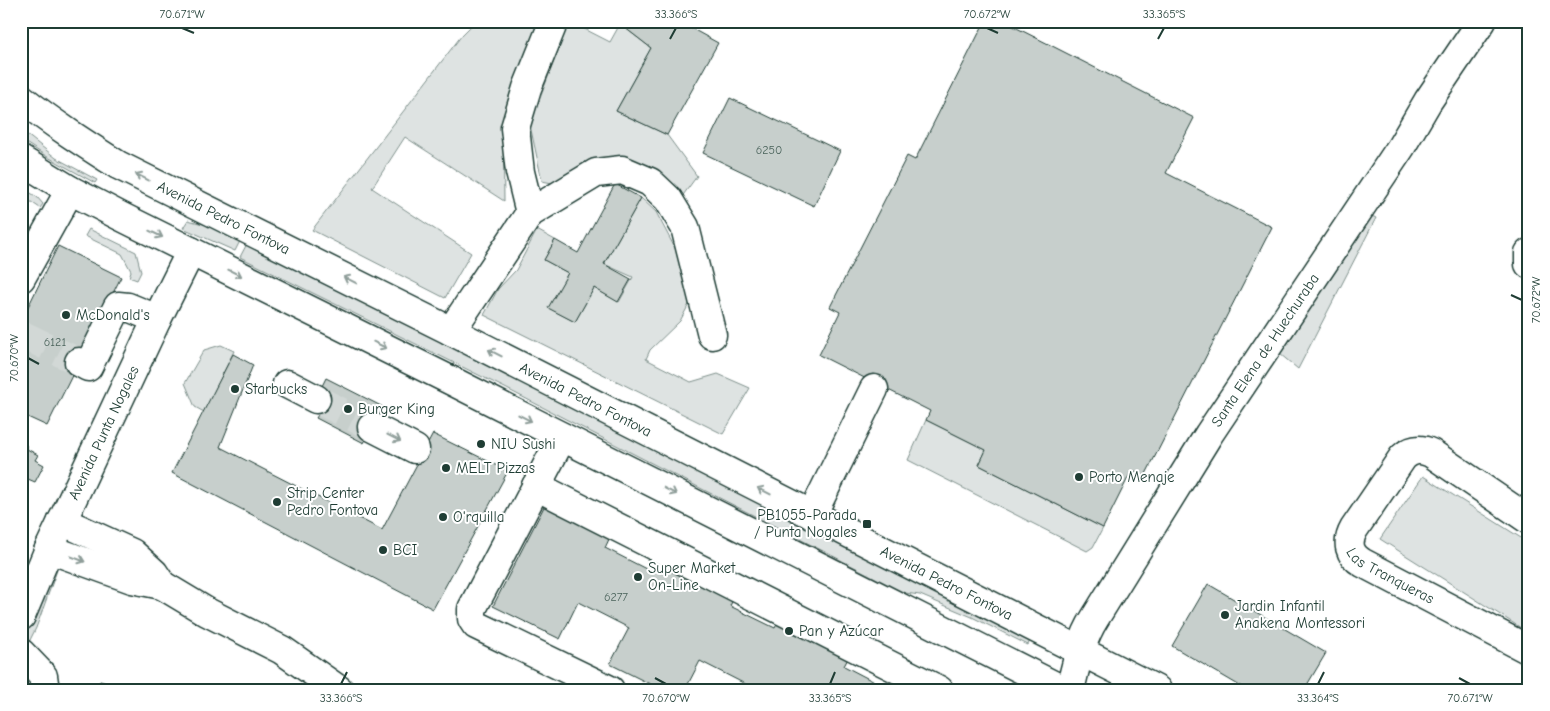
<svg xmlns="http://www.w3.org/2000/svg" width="1550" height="711" viewBox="0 0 1550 711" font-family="'Comic Neue',sans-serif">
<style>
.green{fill:#dee3e2;stroke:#7e908b}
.building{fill:#c7cfcc;stroke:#1f3d34}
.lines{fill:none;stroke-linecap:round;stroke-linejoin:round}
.minor-tunnel{stroke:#d2d8d6;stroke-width:28;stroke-dasharray:28 14;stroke-linecap:butt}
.minor-casing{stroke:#1f3d34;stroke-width:31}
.minor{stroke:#fff;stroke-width:28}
.oneway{stroke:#8f9e9a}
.ticks{fill:none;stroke:#1f3d34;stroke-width:2}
.poi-dot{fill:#1f3d34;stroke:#fff;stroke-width:2}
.labels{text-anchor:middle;stroke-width:4;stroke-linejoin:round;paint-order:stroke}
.number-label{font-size:12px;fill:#49625a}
.street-label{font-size:15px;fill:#1f3d34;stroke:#fff}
.poi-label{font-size:15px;fill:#1f3d34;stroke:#fff;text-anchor:start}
.neatline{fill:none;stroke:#1f3d34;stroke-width:2}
.ticks-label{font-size:12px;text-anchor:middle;fill:#1f3d34}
</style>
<rect width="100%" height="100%" fill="#fff"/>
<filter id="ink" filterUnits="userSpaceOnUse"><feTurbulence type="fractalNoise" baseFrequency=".02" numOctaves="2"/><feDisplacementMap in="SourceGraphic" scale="10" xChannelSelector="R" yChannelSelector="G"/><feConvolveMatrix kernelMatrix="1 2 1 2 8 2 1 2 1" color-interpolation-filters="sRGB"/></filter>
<g filter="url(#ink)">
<g class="green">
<path d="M476 21H541L503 123 504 201 405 137 372 188 471 253 445 298 312 230 462 35Z"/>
<path d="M569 21 610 42 620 24 651 48 616 111 667 135 697 176 681 198 654 174 557 184 542 181 530 125Z"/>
<path d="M21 130 56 158 97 180 95 183 46 156 21 140Z"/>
<path d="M21 187 37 197 43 204 40 208 21 195Z"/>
<path d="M641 198 656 212 677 252 693 297 680 321 650 350 646 359 691 382 718 374 750 388 723 434 484 315 498 289 516 270 537 230 555 240 544 260 568 273 549 308 575 322 594 288 619 302 633 277 604 264Z"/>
<path d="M1372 216 1376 218 1298 369 1280 354Z"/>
<path d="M188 220 203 224 222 226 243 235 235 251 183 228Z"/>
<path d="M89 229 136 252 141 272 137 280 129 277 131 271 122 254 85 236Z"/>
<path d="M250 238 1030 640 1028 645 972 617 920 595 905 593 505 388 240 257Z"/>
<path d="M221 345 234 351 204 412 195 407 185 383 204 350Z"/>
<path d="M926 420 986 450 979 465 1103 528 1093 547 1087 551 908 460Z"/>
<path d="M1423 476 1529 543V633L1380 539Z"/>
<path d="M52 560 60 562 36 628 28 644 22 638Z"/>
</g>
<g class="building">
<path d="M622 21H678L718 43 667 135 616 111 651 48 620 24Z"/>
<path d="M985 21H1003L1194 118 1166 173 1272 227 1145 476 1132 470 1103 528 979 465 986 450 926 420 930 411 819 355 840 312 830 307 907 156 915 160Z"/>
<path d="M730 98 840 151 814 206 703 153Z"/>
<path d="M615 184 641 198 604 264 631 279 618 302 594 288 575 322 548 308 568 273 544 260 555 240 578 253Z"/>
<path d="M58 246 121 277 47 426 21 414V321Z"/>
<path d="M233 354 253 365 220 447 382 530 433 434 508 471 433 609 172 473Z"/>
<path d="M326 378 383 407 364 443 316 418 319 413 311 408Z"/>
<path d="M21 443 27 446V449L38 455 35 460 44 465 35 482 28 479 25 483 21 481Z"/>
<path d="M21 494 27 498 21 510Z"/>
<path d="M546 503 610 537 605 548 652 572 661 554 736 593 730 606 775 628 782 615 852 651 844 666 890 690 896 677 921 690H745L747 685 700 661 685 690H662L610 664 629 628 578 602 560 639 493 606Z"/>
<path d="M1208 584 1326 653 1304 690H1247L1172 646Z"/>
<path d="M100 681 119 687 118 690H82L85 682 98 686Z"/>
</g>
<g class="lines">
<g class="minor-tunnel">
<path d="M21 334 79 362"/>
<path d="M316 399 372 427"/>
</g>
<g class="minor-casing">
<g id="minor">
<path id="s1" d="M21 98C52 123 85 144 118 165L451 331 1157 690"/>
<path d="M21 160 70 190 120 216 452 381 1063 690"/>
<path d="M530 213 520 172 515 128 527 88 554 21"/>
<path d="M1529 253V264"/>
<path d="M21 278 70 190"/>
<path d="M451 331 530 213 596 173 622 170 650 182 668 199 685 227 712 335"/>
<path d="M79 362 88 367 118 306 128 307 157 319"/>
<path d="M287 384 316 399"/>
<path d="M372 427 415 449"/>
<path d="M562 437 472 609V619L476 625 610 690"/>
<path d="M536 486 939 690"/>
<path d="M812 515 874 389"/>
<path id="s2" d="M1529 520 1431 453C1420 448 1412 449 1403 457L1354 529C1346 543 1349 555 1363 563L1529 650"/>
<path d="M62 521 132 553 154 573 162 585 207 612 282 650 339 690"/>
<path d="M49 549 132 579 162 585"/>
<path id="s3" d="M21 616 49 549 157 319 191 251"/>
<path d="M21 653 43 676 45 690"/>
<path id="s4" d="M1070 690C1076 665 1081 640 1095 618L1209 434 1401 147 1428 101 1482 21"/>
</g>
</g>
<use href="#minor" class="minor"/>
</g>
<defs><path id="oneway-shaft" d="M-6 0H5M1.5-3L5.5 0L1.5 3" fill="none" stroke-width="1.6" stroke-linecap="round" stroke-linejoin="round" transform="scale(1.25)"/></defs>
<g class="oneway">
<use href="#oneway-shaft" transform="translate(142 177) rotate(-153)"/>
<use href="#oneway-shaft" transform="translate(156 234) rotate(26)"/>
<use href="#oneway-shaft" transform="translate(235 273) rotate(26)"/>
<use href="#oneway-shaft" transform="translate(350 280) rotate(-153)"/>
<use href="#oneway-shaft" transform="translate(380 345) rotate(26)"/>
<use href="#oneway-shaft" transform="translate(495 353) rotate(-153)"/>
<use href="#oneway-shaft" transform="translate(525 418) rotate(27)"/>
<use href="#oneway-shaft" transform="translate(394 438) rotate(27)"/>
<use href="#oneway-shaft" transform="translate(670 491) rotate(27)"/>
<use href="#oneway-shaft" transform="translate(764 491) rotate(-153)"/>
<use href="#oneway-shaft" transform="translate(78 559) rotate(21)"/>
</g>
</g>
<path class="ticks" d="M182 28 194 33M987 28 998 33M670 39 676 28M1158 39 1164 28M1511 295 1522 300M28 358 39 364M655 678 666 684M1459 678 1470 684M341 684 347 672M830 684 835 672M1318 684 1324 672"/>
<g class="poi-dot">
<circle cx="66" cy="315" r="5"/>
<circle cx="235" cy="389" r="5"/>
<circle cx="348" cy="409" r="5"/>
<circle cx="481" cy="444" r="5"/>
<circle cx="446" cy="468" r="5"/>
<circle cx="1079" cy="477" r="5"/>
<circle cx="277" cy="502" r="5"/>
<circle cx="443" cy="517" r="5"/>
<rect x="862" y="519" width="10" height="10" rx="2.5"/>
<circle cx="383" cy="550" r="5"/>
<circle cx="638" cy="577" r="5"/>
<circle cx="1225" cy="615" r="5"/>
<circle cx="789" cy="631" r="5"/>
</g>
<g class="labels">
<g class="number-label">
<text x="769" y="154">6250</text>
<text x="55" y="346">6121</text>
<text x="616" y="601">6277</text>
</g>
<g class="street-label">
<text dy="5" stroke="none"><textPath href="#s1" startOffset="236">Avenida Pedro Fontova</textPath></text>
<text dy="5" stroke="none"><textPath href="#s4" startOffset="394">Santa Elena de Huechuraba</textPath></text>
<text dy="5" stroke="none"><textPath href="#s1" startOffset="641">Avenida Pedro Fontova</textPath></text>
<text dy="5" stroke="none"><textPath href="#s3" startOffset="201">Avenida Punta Nogales</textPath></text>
<text dy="5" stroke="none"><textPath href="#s2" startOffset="306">Las Tranqueras</textPath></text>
<text dy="5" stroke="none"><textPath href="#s1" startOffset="1046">Avenida Pedro Fontova</textPath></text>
</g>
<g class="poi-label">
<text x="76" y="320">McDonald's</text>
<text x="245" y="394">Starbucks</text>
<text x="358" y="414">Burger King</text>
<text x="491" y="449">NIU Sushi</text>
<text x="456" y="473">MELT Pizzas</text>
<text x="1089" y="482">Porto Menaje</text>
<text x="287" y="498">Strip Center<tspan x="287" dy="17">Pedro Fontova</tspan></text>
<text x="857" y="520" text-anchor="end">PB1055-Parada<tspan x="857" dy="17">/ Punta Nogales</tspan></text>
<text x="453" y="522">O'rquilla</text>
<text x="393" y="555">BCI</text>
<text x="648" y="573">Super Market<tspan x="648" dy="17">On-Line</tspan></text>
<text x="1235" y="611">Jardin Infantil<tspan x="1235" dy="17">Anakena Montessori</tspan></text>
<text x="799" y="636">Pan y Azúcar</text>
</g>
</g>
<rect width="1550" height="711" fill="none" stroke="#fff" stroke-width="55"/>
<rect x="28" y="28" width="1494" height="656" class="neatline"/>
<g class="ticks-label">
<text x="182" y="18">70.671°W</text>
<text x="676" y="18">33.366°S</text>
<text x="987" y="18">70.672°W</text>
<text x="1164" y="18">33.365°S</text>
<text transform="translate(1536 300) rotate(-90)" y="4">70.672°W</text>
<text transform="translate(14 358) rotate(-90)" y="4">70.670°W</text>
<text x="341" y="702">33.366°S</text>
<text x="666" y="702">70.670°W</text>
<text x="830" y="702">33.365°S</text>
<text x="1318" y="702">33.364°S</text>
<text x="1470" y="702">70.671°W</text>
</g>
</svg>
